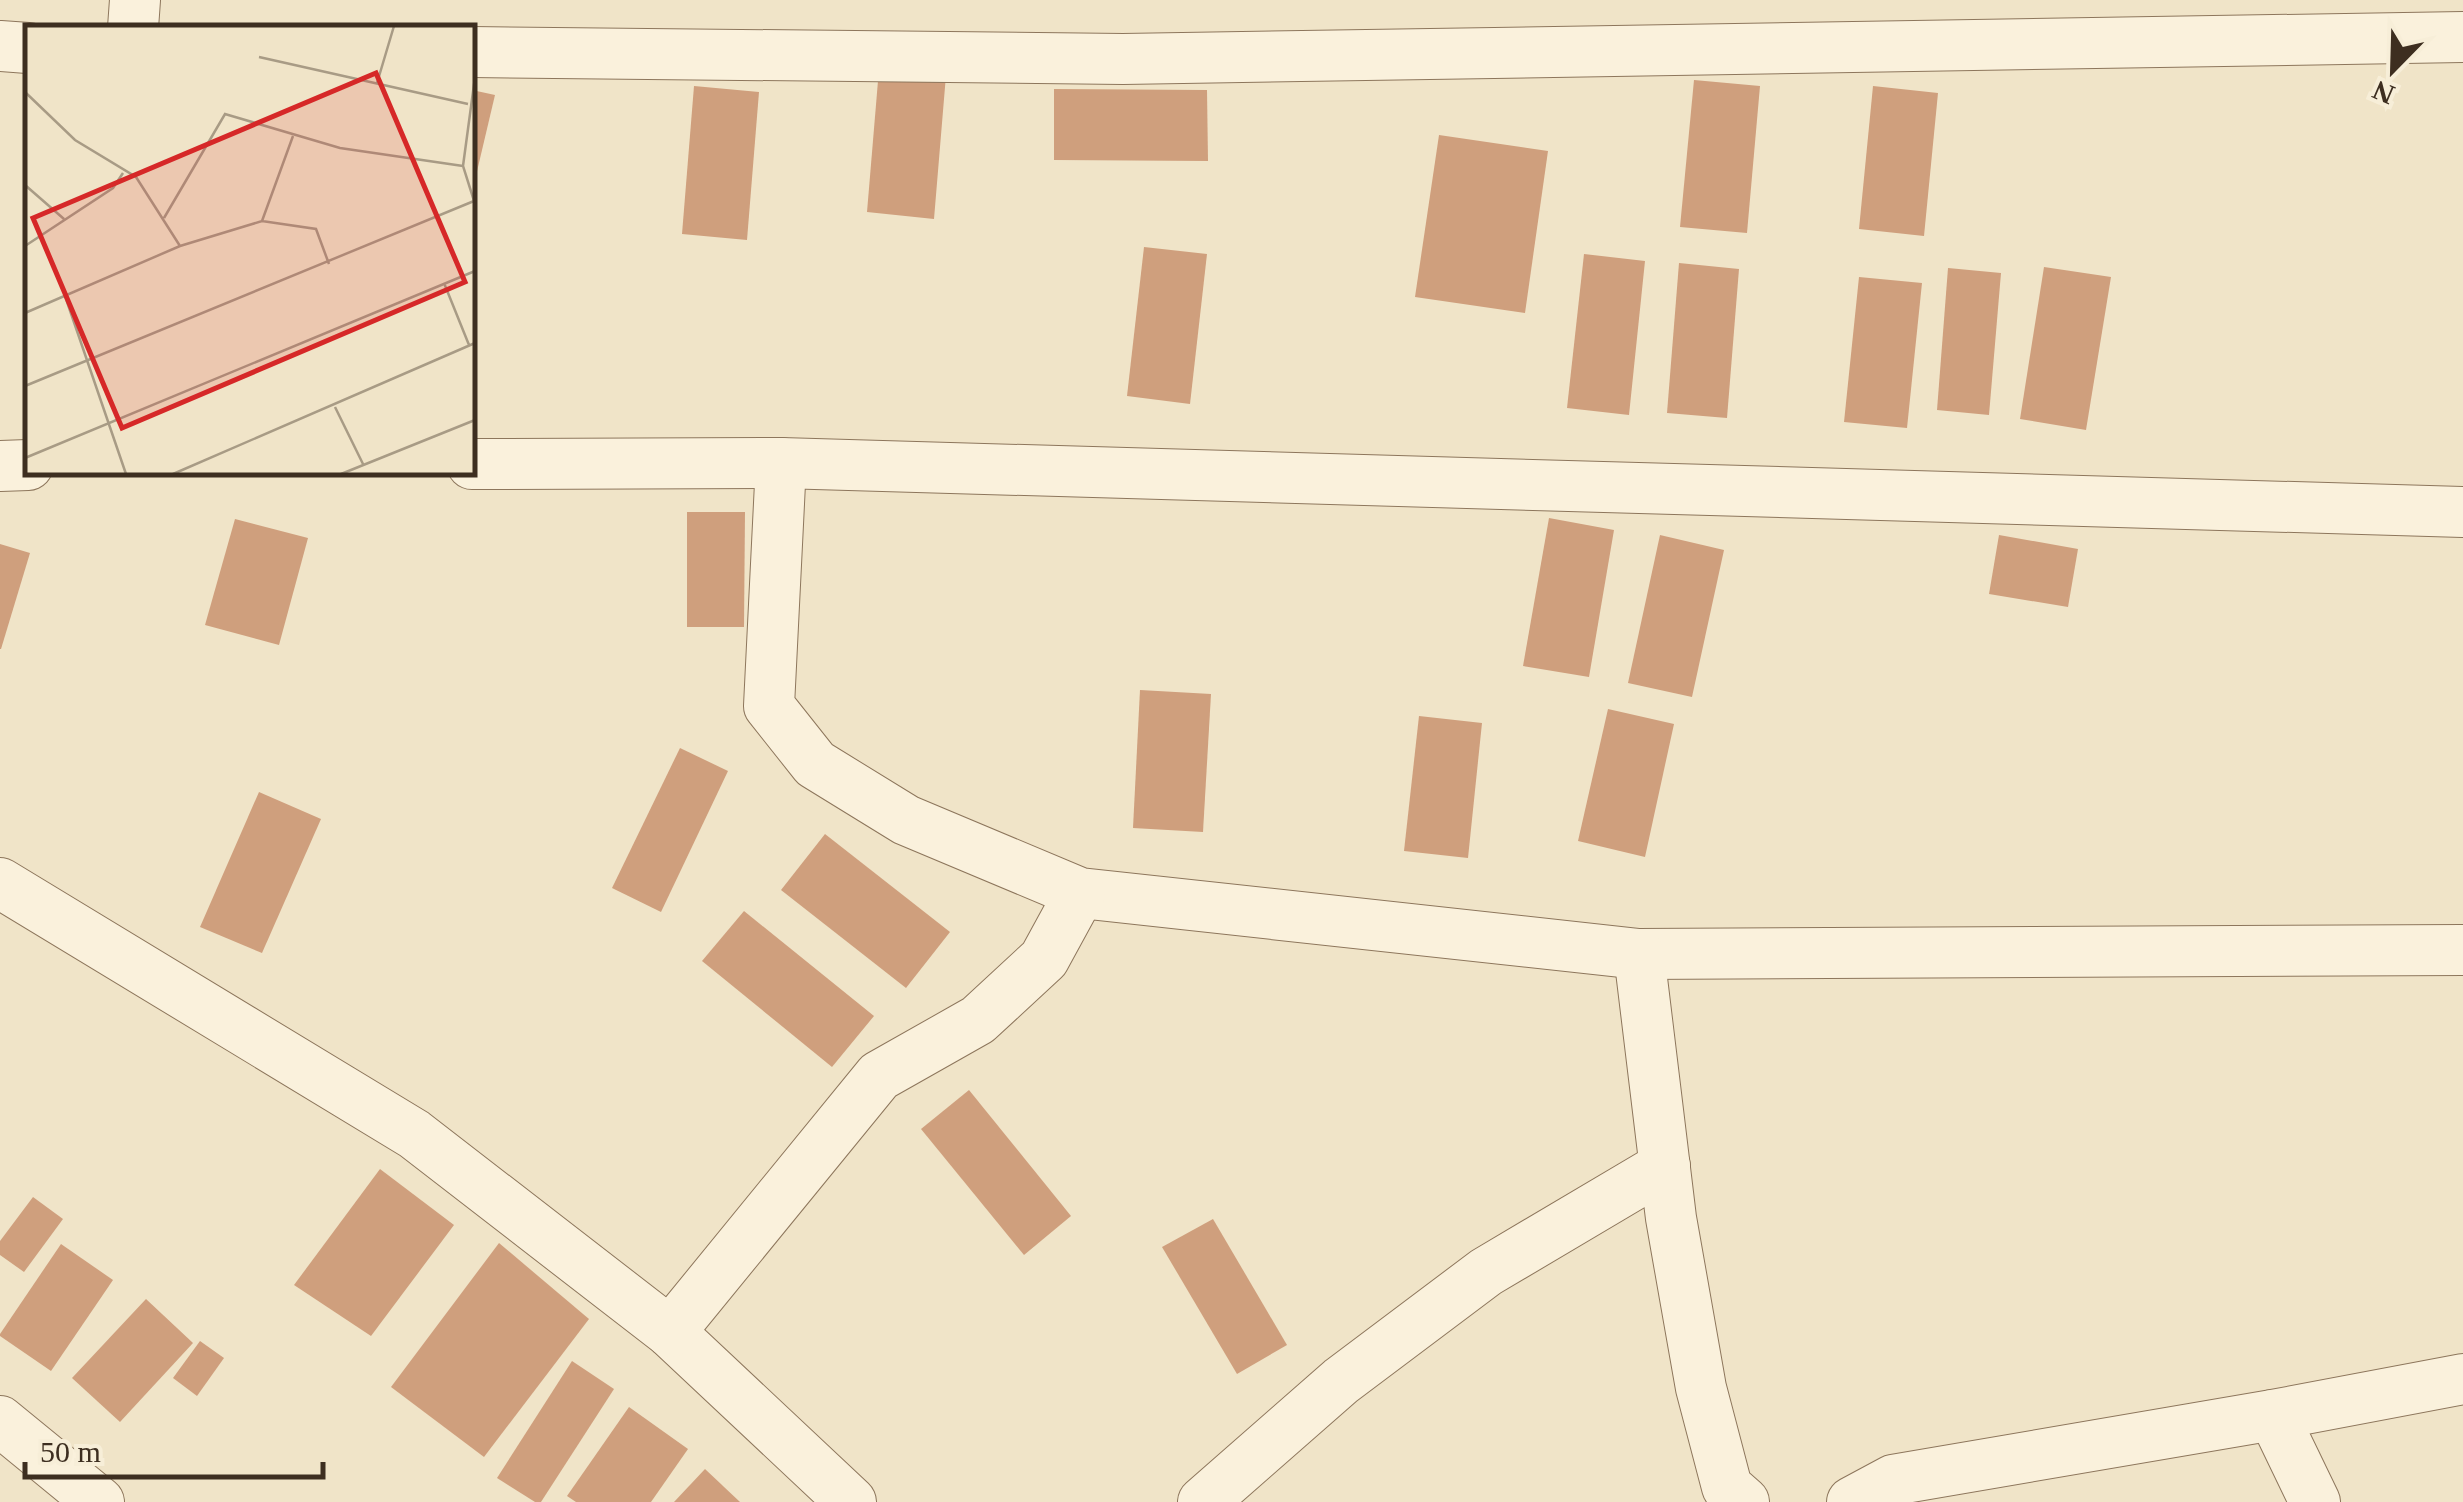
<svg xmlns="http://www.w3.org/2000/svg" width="2463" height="1502" viewBox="0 0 2463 1502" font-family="Georgia,serif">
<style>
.building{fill:#cf9f7d}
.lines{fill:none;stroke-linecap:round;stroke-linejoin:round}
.minor-casing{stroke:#8d765c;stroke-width:52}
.minor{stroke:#faf1dc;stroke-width:50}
.inset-road{fill:none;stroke:#a89b85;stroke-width:2.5}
.view{fill:#d62828;fill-opacity:0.15;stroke:#d62828;stroke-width:5}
.inset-edge{fill:none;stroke:#3d2e20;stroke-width:5}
</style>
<rect width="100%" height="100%" fill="#f0e4c8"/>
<g class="building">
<path d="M880 57 947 63 934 219 867 212Z"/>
<path d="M1694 80 1760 86 1747 233 1680 227Z"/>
<path d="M694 86 759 92 747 240 682 234Z"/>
<path d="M1873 86 1938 93 1924 236 1859 229Z"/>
<path d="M1054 89 1207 90 1208 161 1054 160Z"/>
<path d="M472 90 495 95 474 184H472Z"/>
<path d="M1439 135 1548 151 1525 313 1415 297Z"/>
<path d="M1144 247 1207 254 1190 404 1127 396Z"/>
<path d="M1584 254 1645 261 1629 415 1567 408Z"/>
<path d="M1679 263 1739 269 1727 418 1667 413Z"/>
<path d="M2044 267 2111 277 2086 430 2020 419Z"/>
<path d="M1948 268 2001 273 1989 415 1937 410Z"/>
<path d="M1859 277 1922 283 1907 428 1844 422Z"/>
<path d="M687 512H745L744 627H687Z"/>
<path d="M1549 518 1614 530 1589 677 1523 666Z"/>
<path d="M235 519 308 538 279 645 205 625Z"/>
<path d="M1660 535 1724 550 1692 697 1628 683Z"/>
<path d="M1999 535 2078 549 2068 607 1989 594Z"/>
<path d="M0 544 30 553 1 649H0Z"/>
<path d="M1140 690 1211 694 1203 832 1133 828Z"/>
<path d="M1608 709 1674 724 1645 857 1578 841Z"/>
<path d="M1419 716 1482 723 1468 858 1404 851Z"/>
<path d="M680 748 728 771 661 912 612 888Z"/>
<path d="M259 792 321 819 262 953 200 927Z"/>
<path d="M825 834 950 932 906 988 781 890Z"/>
<path d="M744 911 874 1016 832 1067 702 961Z"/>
<path d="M969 1090 1071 1216 1024 1255 921 1129Z"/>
<path d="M380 1169 454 1225 371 1336 294 1285Z"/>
<path d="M33 1197 63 1219 24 1272 0 1255V1241Z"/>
<path d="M1213 1219 1287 1345 1237 1374 1162 1247Z"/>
<path d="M499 1243 589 1319 484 1457 391 1387Z"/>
<path d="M61 1244 113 1280 51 1371 0 1336V1334Z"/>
<path d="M146 1299 193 1343 120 1422 72 1378Z"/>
<path d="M200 1341 224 1358 197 1396 173 1378Z"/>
<path d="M572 1361 614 1389 541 1502H535L497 1478Z"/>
<path d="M629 1407 688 1449 651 1502H576L567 1496Z"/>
<path d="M705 1469 740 1502H674Z"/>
</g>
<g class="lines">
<g class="minor-casing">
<g id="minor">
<path d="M133 28 135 0"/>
<path d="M0 46 28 48"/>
<path d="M472 52 1123 59 2463 37"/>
<path d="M781 463 769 706 815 764 906 820 1080 893 1639 954 2463 950"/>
<path d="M472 464 781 463 2463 512"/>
<path d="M0 466 28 465"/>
<path d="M0 883 414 1134 670 1332 851 1502"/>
<path d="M1639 954 1671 1218 1701 1388 1727 1487 1744 1502"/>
<path d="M670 1332 879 1076 978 1020 1044 959 1080 893"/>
<path d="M2273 1415 2315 1502"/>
<path d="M0 1421 99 1502"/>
<path d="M1203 1502 1341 1381 1486 1272 1665 1166"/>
<path d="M1852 1502 1893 1480 2273 1415 2463 1379"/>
</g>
</g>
<use href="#minor" class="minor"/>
</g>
<g transform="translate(25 25)">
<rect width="450" height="450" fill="#f0e4c8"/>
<path class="inset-road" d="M234 32 443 79M450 52 438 141 450 179M352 58 369 1M0 67 50 115 111 152 155 221M0 160 39 194M139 193 200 89 315 123 438 141M237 196 268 111M0 221 88 163 98 148M419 258 444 320M40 271 101 449M0 288 155 221 237 196 291 204 304 239M0 361 449 176M310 382 338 439M0 433 450 246M148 449 450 318M316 449 450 395"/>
<path class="view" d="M351 48 440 257 97 403 8 193Z"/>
<rect width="450" height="450" class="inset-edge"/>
</g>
<g transform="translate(2393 70) rotate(203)" stroke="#f7eed8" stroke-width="8" paint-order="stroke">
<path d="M0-8L18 38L0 25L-18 38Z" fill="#3d2e20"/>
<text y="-15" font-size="28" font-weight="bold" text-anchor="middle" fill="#3d2e20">N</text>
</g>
<path d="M25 1462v15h298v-15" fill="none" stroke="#3d2e20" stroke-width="5"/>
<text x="40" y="1462" font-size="30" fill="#3d2e20" stroke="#f7eed8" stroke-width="8" paint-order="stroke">50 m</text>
</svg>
